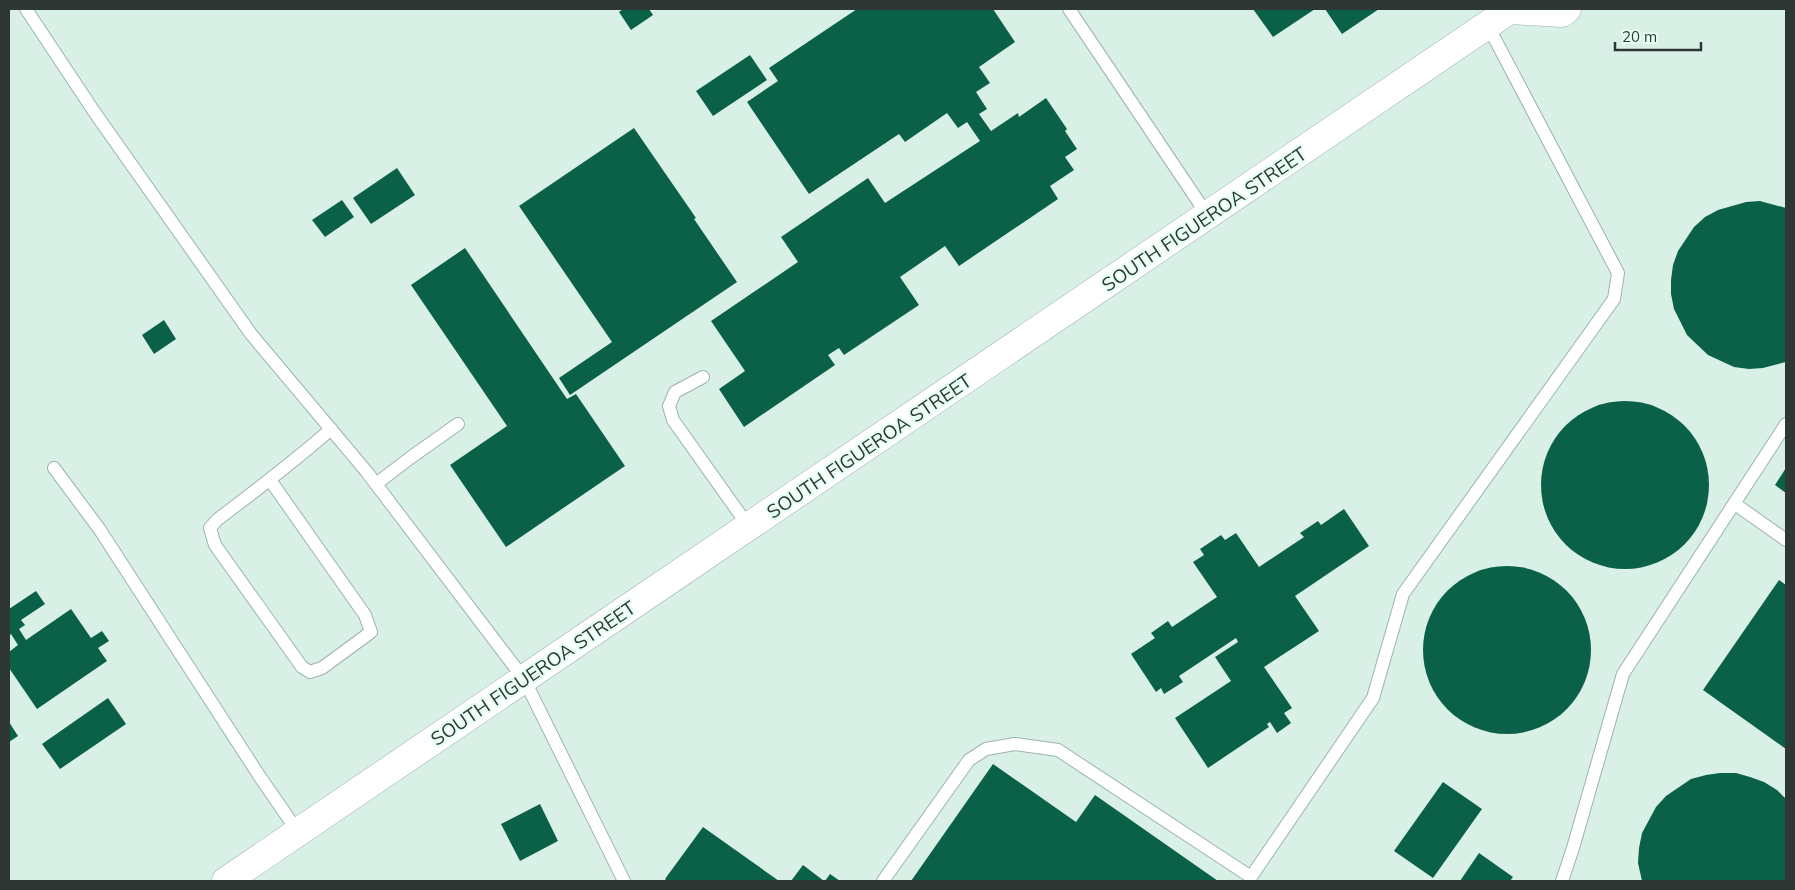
<svg xmlns="http://www.w3.org/2000/svg" width="1795" height="890" viewBox="0 0 1795 890" font-family="Mulish,sans-serif">
<style>
.building{fill:#0a6147}
.lines{fill:none;stroke-linecap:round;stroke-linejoin:round}
.lane-casing{stroke:#9db3a9;stroke-width:14}
.secondary-casing{stroke:#9db3a9;stroke-width:29}
.lane{stroke:#fff;stroke-width:12}
.secondary{stroke:#fff;stroke-width:28}
.labels{text-anchor:middle;stroke-width:5;stroke-linejoin:round;paint-order:stroke}
.street-label{font-size:19px;fill:#2e3733;stroke:#e7fef3}
</style>
<rect width="100%" height="100%" fill="#d9f0e6"/>
<g class="building">
<path d="M623 9H649L653 15 631 30 619 12Z"/>
<path d="M857 9H993L1015 42 979 67 990 83 976 92 987 109 979 114 991 131 1018 113 1019 117 1046 98 1067 129 1065 131 1077 149 1065 157 1074 170 1050 186 1058 199 959 266 945 246 900 277 919 305 844 355 839 348 828 355 835 365 744 427 719 389 745 371 711 321 798 262 781 237 868 178 885 203 980 141 967 122 958 128 947 113 905 142 899 134 809 194 747 102 778 81 769 68Z"/>
<path d="M1253 9H1315L1273 37Z"/>
<path d="M1325 9H1379L1342 34Z"/>
<path d="M750 55 767 80 713 116 696 91Z"/>
<rect x="1785" y="102" width="1" height="26"/>
<path d="M634 128 696 218 694 219 737 282 570 395 559 378 612 342 519 206Z"/>
<path d="M397 168 415 195 371 224 353 198Z"/>
<path d="M342 200 354 217 325 237 312 220Z"/>
<path d="M1760 201 1786 208V362L1763 368 1749 369 1734 367 1708 355 1687 335 1674 309 1671 294V280L1673 265 1678 251 1694 227 1705 217 1718 210 1746 202Z"/>
<path d="M465 248 567 399 576 394 625 466 506 547 450 465 507 426 411 285Z"/>
<path d="M164 320 176 339 154 354 142 335Z"/>
<circle cx="1625" cy="485" r="84"/>
<path d="M1786 468V493L1775 485Z"/>
<path d="M1344 509 1369 546 1295 596 1319 631 1264 667 1292 708 1284 713 1291 723 1277 733 1270 722 1267 724 1269 727 1208 768 1175 718 1231 681 1215 657 1238 642 1236 638 1179 676 1183 682 1164 694 1161 688 1156 692 1131 654 1155 638 1151 633 1168 621 1172 627 1217 597 1193 562 1204 555 1200 549 1221 535 1225 540 1236 533 1259 567 1304 537 1300 533 1318 521 1321 525Z"/>
<circle cx="1507" cy="650" r="84"/>
<path d="M1779 580 1786 585V749L1703 690Z"/>
<path d="M36 591 45 604 21 620 25 625 19 629 26 640 71 609 91 638 102 631 109 641 98 648 107 661 37 709 9 668V652L18 645 11 634 9 636V609Z"/>
<path d="M108 698 126 724 60 769 42 744Z"/>
<path d="M9 722 18 736 9 742Z"/>
<path d="M993 764 1076 822 1095 795 1218 881H911Z"/>
<path d="M1720 773H1736L1750 777 1764 782 1777 790 1786 799V881H1642L1638 863 1639 848 1642 833 1656 807 1666 796 1691 779 1706 775Z"/>
<path d="M1443 782 1482 809 1433 878 1394 851Z"/>
<path d="M540 804 558 841 520 861 501 824Z"/>
<path d="M703 827 779 881H667L665 879Z"/>
<path d="M1479 853 1513 877 1510 881H1460Z"/>
<path d="M803 865 824 881H791Z"/>
<path d="M830 874 840 881H825Z"/>
</g>
<g class="lines">
<g class="lane-casing">
<g id="lane">
<path d="M26 9 95 113 251 334 366 471 524 679 624 881"/>
<path d="M1069 9 1208 216"/>
<path d="M703 377 675 392 669 406 673 420 749 527"/>
<path d="M54 468 100 530 260 777 298 832"/>
<path d="M270 480 365 615 371 632 322 668 310 672 302 667 215 545 210 528 217 520C256 490 294 462 331 429"/>
<path d="M376 484 410 458 458 424"/>
<path d="M1735 504 1786 540"/>
<path d="M883 881 969 760 986 749 1015 744 1058 750 1251 877 1373 698 1403 594 1614 299 1618 273 1488 26"/>
<path d="M1562 881 1573 848 1623 674 1786 424"/>
</g>
</g>
<g class="secondary-casing">
<g id="secondary">
<path d="M1511 10 1562 13 1567 9"/>
<path d="M226 881 1511 9"/>
</g>
</g>
<use href="#lane" class="lane"/>
<use href="#secondary" class="secondary"/>
</g>
<g class="labels">
<g class="street-label">
<text transform="translate(1204 219) rotate(-34)" y="7">SOUTH FIGUEROA STREET</text>
<text transform="translate(869 446) rotate(-34)" y="7">SOUTH FIGUEROA STREET</text>
<text transform="translate(533 673) rotate(-34)" y="7">SOUTH FIGUEROA STREET</text>
</g>
</g>
<rect width="1795" height="890" fill="none" stroke="#2e3733" stroke-width="20"/>
<path d="M1615 42v8h86v-8" fill="none" stroke="#2e3733" stroke-width="2.5"/>
<text x="1622" y="42" font-size="15" fill="#2e3733" stroke="#e7fef3" stroke-width="4" paint-order="stroke">20 m</text>
</svg>
